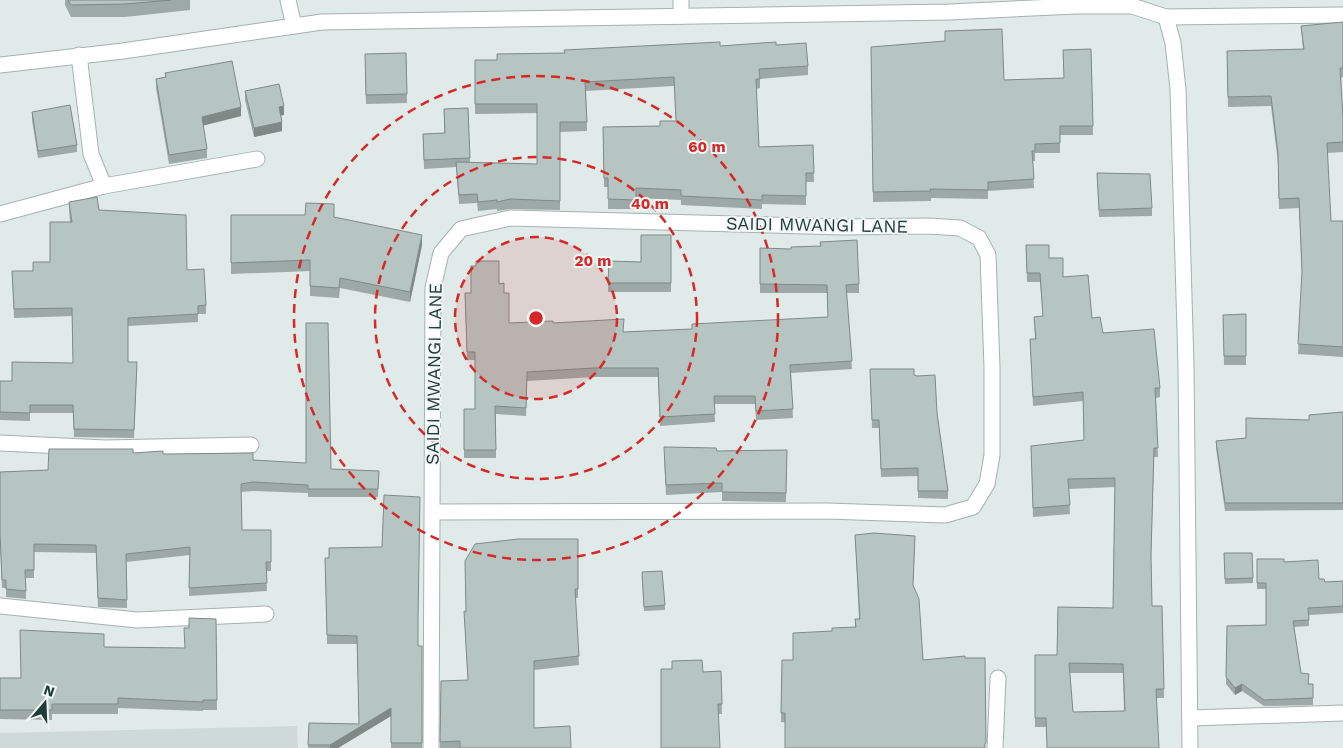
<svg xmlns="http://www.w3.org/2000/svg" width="1343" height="748" viewBox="0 0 1343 748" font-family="'Work Sans',sans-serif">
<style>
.built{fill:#cedad7}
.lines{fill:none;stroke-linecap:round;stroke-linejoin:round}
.minor-casing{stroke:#a3b2b0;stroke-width:17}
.minor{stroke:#fff;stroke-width:15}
.wall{fill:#9da9a6;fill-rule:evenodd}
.shaded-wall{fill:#7f8a87}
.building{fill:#b6c5c1;stroke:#7f8a87;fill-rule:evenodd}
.ring{fill:none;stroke:#d62828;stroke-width:2.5;stroke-dasharray:9 6}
.labels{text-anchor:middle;stroke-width:4;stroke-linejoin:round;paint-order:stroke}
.street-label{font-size:18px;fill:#223a38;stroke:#f0f7f5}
.centre{fill:#d62828;stroke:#f0f7f5;stroke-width:2.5}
.ring-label{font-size:15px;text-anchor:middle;font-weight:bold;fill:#d62828;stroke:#f0f7f5;stroke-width:4;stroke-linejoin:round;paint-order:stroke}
</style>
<rect width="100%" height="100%" fill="#e0eae8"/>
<path class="built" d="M297 726 298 748H0V733Z"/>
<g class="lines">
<g class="minor-casing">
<g id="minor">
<path d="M288 0 294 26"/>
<path d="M681 16V0"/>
<path d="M1166 17 1343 15"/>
<path d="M79 55 91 154 104 186"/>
<path d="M0 65 123 51 322 22 949 12 1076 6H1132L1166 17 1173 43 1178 89 1186 366 1190 748"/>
<path d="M0 214 104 186 257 159"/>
<path d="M0 443 105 448 251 445"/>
<path d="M0 606 137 620 266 614"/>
<path d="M1191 718 1343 713"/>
<path d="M431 748 433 288 441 253 461 229 510 218 843 227 929 226 960 228 979 238 988 255 992 367V455L987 484 973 507 945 515 827 511 432 512"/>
<path d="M995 748 998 678"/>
</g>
</g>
<use href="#minor" class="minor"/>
</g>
<g class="wall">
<path d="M65 0H190V10L125 17H71L65 5Z"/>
<path d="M1343 22V77L1341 78 1343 118V152L1327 153 1331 221H1343V357L1298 354 1302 275 1299 208 1279 209 1278 163 1271 106 1228 107 1227 51 1303 49 1301 26Z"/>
<path d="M776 45 808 66V75L760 79V88L756 89 759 147 813 145 814 182H806V205L762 204V209L681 205V200L636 198V209H608V187H604L603 127 660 126 676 121 674 86 586 91 587 131 560 132V210L510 209 497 211V209L478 211 477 203 459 204 456 167 424 169 423 134 444 133V109L468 108 470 162 537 164V113L475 114V60H497L564 53Z"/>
<path d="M871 47 1004 80 1064 78 1063 50 1091 49 1093 135H1060V153H1035V161H1033L1034 188 988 191V199L931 198V201L873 202Z"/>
<path d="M406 53 407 103 366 104 365 63Z"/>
<path d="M165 73 241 116 203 125 207 149V158L169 164 156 88V79L165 77Z"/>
<path d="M245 91 284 115H281L282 131 254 137 245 100Z"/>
<path d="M32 112 77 145V152L38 158 32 120Z"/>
<path d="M1097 173 1152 208V216L1099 217Z"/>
<path d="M69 202 99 210 187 270 206 305V314H198V322L128 326V362L137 370 134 438 74 437 73 413H30V421L0 420V381H12L73 363 72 316 14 318 12 271H33L50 262 70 222 69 210Z"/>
<path d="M231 215 334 217 422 245 410 302 340 288 339 298 310 296V271L231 274Z"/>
<path d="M671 235V292H608L609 261 641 262Z"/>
<path d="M1026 245 1049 258 1103 333 1160 388V397L1156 398 1158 457H1154L1151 560 1152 606H1162L1164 698H1156L1159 748 1046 727H1035V655H1057L1113 608 1115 487 1069 489 1070 514 1033 517 1031 446 1084 440 1083 401 1033 406 1030 339H1035L1034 317H1043L1040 282H1027ZM1070 673H1123L1124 711 1073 712Z"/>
<path d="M760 248 859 284V293H846L852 369 791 373 793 418 756 420 755 404H714L715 422 660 426 658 377H594L527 381 526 416 496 414V458H464V409H475V360H467L465 293H471L499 284 504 293 509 323H553L623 332 692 329 828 317 827 293H760Z"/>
<path d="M1246 314V365H1224L1223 315Z"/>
<path d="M914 375 937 413 948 491V499L918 498V476L881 477 879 428H872L870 377Z"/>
<path d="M1343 412V510L1225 511 1216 448V441L1246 438 1309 420V415Z"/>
<path d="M787 450 786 502 722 501V492L666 495 664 456 717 451Z"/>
<path d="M133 453 163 454 253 460 331 469 379 471 378 497H308V493L253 491 241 492 242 530H271V571H266L267 591 189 596 190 555 126 562 127 608 98 607 96 553 34 552V578H26V599L6 597V588H2L0 542V472L48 470Z"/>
<path d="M855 535 915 545 913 586 923 660 986 748 781 722 782 660H793L832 631 855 627V619H859Z"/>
<path d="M578 539V598H575L579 665 534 670V728L571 748H440L441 681 468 680 464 611 466 612Z"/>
<path d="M1224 553 1253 578V583L1225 584Z"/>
<path d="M325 558 418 625V646H422V748H391V716L338 748H308L309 723 359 724 357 644H327Z"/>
<path d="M1257 559 1284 562 1325 582 1343 581V613L1309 615V626L1294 627 1301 673 1309 684 1313 698V705L1264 706 1242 691 1235 695 1226 684 1227 626 1266 625V589H1257Z"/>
<path d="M642 577 665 605V610L644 611Z"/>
<path d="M216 619 217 710H203V711L118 708V714H52V720L0 719V678H20L104 647 185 648 189 628Z"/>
<path d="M721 671 722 714H718L703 672Z"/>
</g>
<g class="shaded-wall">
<path d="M284 106V115L279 116V107Z"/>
<path d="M241 107V116L202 126V117Z"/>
<path d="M282 122V131L254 137V128Z"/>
<path d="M422 235V245L410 302V292Z"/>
<path d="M1242 684V691L1235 695V688Z"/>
<path d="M391 708V716L338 748H330V745Z"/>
</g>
<g class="building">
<path d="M68 0H171L125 4 71 5Z"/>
<path d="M1343 22V68H1340L1343 118V142L1327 143 1331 221H1343V347L1298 344 1302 271 1299 198 1279 199 1278 153 1271 96 1228 97 1227 51 1304 49 1301 26Z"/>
<path d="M1002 29 1004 80 1064 78 1063 50 1091 49 1093 126H1060V143L1035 144V151H1032L1034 179 988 182V190L930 189 931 191 873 192 871 47 945 41V31Z"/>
<path d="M720 42V46L776 42V45L806 43 808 66 759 69 760 79H756L759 147 813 145 814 173H806V196L762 195V200L681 196V190L636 188V200L608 199V178H604L603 127 660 126V121H676L674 77 585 82 587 122H560V201L510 199 497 202V200L478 202 477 194 459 195 456 162 537 164V104H475V60H497V54L565 53 564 50Z"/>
<path d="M406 53 407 94 366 95 365 54Z"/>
<path d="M232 61 241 107 202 117 207 149 169 155 156 79 166 77 165 73Z"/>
<path d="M279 84 284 106 279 107 282 122 254 128 245 91Z"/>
<path d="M70 105 77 145 38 151 32 112Z"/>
<path d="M468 108 470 158 424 160 423 134 445 133 444 109Z"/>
<path d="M1097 173 1150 174 1152 208 1099 210Z"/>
<path d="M97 197 99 210 186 215 187 270 204 269 206 305 198 306V314L128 318V362H137L134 430 74 429 73 405H30V413L0 412V381H12V362L73 363 72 308 14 309 12 271H33V262H50V222H72L69 202Z"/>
<path d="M306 203 334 204V217L422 235 410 292 340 278 339 288 310 286V260L231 263V215H305Z"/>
<path d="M641 235H671V283H608L609 261 641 262Z"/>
<path d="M857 240 859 284 846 285 852 361 790 365 793 409 756 411 755 396H714L715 414 660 417 658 368H594L527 372 526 408 495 406 496 450H464V409H475V352H467L465 293H471V266H476V261H499V284L504 283V293H509V323L553 321V323L624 319 623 332 692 329V324L828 317 827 285 760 284V248L791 249V247L821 246 820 242Z"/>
<path d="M1026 245H1049V258H1063V277L1088 275 1092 318 1100 317 1103 333 1154 329 1160 388H1155L1158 448H1154L1151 555 1152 606H1162L1164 689H1156L1159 748H1047L1046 718H1035V655H1057L1058 607 1113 608 1115 478 1068 479 1070 505 1033 508 1031 446 1084 440 1083 392 1033 397 1030 339H1036L1034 317 1043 316 1040 273H1027ZM1069 663 1123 664 1125 711 1073 712Z"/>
<path d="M1246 314V356H1224L1223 315Z"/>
<path d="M306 323H328L331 469 379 471 378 489H308V485L253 482 241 484 242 530H271V562H266L267 583 189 588 190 547 126 554 127 600 98 598 96 545 34 544V570H25L26 591 6 589V580H2L0 534V472L48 470 49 449H133V453L163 451V454L253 453V460L306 463Z"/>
<path d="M870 369H914V375L917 376 935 375 937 413 948 491H918V468L881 469 879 420H872Z"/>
<path d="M1343 412V503H1225L1216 441 1246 438V418L1309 420V415Z"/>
<path d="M664 447 716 448 717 451 787 450 786 493 722 492V483L666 485Z"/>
<path d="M384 495 420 497 418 620V646H422V743H391V708L330 745H308L309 723 359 724 357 636 327 635 325 558H329V548L382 547Z"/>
<path d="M874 533 915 536 913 585 919 599 923 660 965 656V658H985L986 741 984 748H785V713H781L782 660H793V633L832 631V628L856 627 855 619H860L855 535Z"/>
<path d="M518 539H578V589H575L579 656 534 661V728L570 726 571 748H460V741L440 742 441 681 468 680 464 611 466 612 465 561 475 544Z"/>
<path d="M1224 553H1252L1253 578 1225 579Z"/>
<path d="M1257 559H1284V562L1318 560 1319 579H1324L1325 582 1343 581V606L1308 608 1309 620 1293 621 1301 673 1309 674 1308 684H1313V698L1264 700 1242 684 1235 688 1226 677 1227 626 1266 625V583H1257Z"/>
<path d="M662 571 665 605 644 607 642 572Z"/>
<path d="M189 618 216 619 217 700H203V702L118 698V704H52V710H0V678H21L20 630 104 634V647L185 648 184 628H189Z"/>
<path d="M702 660 703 672 721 671 722 704H718L720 748H661V669H672V661Z"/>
</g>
<circle cx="536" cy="318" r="81" fill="#d62828" fill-opacity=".12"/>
<g class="ring">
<circle cx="536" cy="318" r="81"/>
<circle cx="536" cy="318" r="161"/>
<circle cx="536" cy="318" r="242"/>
</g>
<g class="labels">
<g class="street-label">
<text transform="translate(817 225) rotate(1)" y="6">SAIDI MWANGI LANE</text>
<text transform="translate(434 374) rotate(-89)" y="6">SAIDI MWANGI LANE</text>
</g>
</g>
<circle cx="536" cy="318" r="8" class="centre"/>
<g class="ring-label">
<text x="707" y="152">60 m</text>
<text x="650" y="209">40 m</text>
<text x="593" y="266">20 m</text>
</g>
<g transform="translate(45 703) rotate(19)" stroke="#f0f7f5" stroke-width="4" paint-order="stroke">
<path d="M0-4L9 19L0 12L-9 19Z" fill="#223a38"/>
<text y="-8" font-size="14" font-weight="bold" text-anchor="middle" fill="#223a38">N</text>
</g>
</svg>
